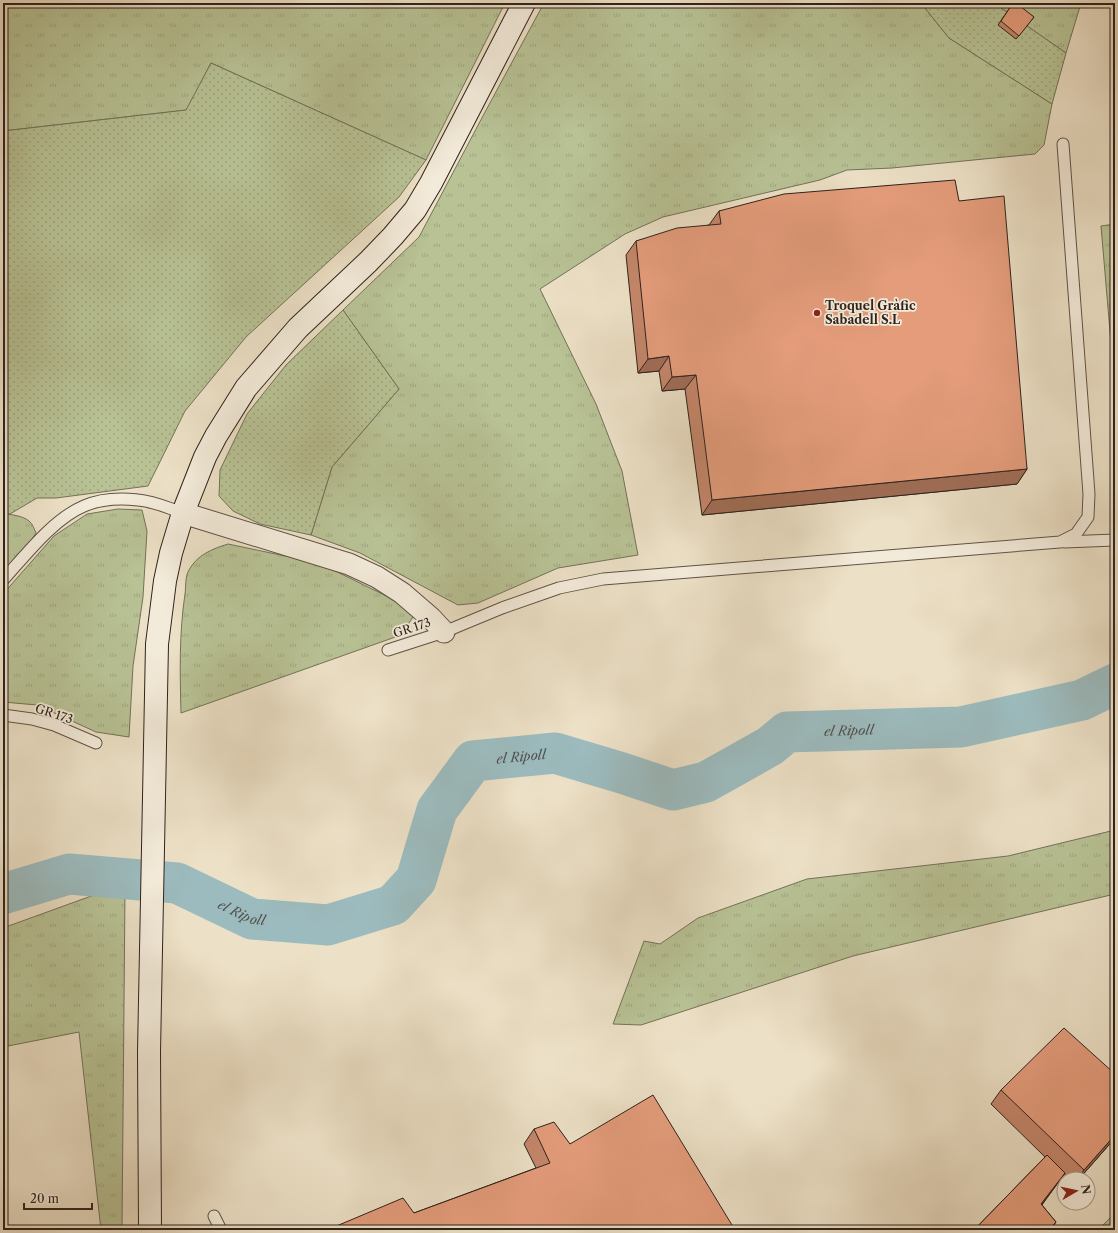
<svg xmlns="http://www.w3.org/2000/svg" width="1118" height="1233" viewBox="0 0 1118 1233" font-family="'Libre Caslon Text',serif">
<style>
.grass{fill:url(#grass-tufts);stroke:#737259}
.garden{fill:url(#garden-dots);stroke:#737259}
.lines{fill:none;stroke-linecap:round;stroke-linejoin:round}
.river{stroke:#9cbbbe;stroke-width:41}
.service-casing{stroke:#5e5247;stroke-width:13}
.minor-casing{stroke:#5e5247;stroke-width:23}
.secondary-casing{stroke:#2e221d;stroke-width:24}
.service{stroke:#f3ebda;stroke-width:11}
.minor{stroke:#f3ebda;stroke-width:21}
.secondary{stroke:#f3ebda;stroke-width:22}
.wall{fill:#c4866a;stroke:#2e221d}
.shaded-wall{fill:#a06d56;stroke:#2e221d}
.building{fill:#e49c7b;stroke:#2e221d}
.poi-dot{fill:#8f2418;stroke:#f3ebda;stroke-width:1.5}
.labels{text-anchor:middle;stroke-width:3.5;stroke-linejoin:round;paint-order:stroke}
.poi-label{font-size:12px;font-weight:bold;fill:#2e221d;stroke:#f3ebda;text-anchor:start}
.street-label{font-size:12px;fill:#2e221d;stroke:#f3ebda}
.water-label{font-size:13px;font-style:italic;fill:#4f504d;stroke:#f3ebda}
</style>
<defs>
<pattern id="grass-tufts" width="24" height="20" patternUnits="userSpaceOnUse"><rect width="24" height="20" fill="#b8c295"/><path d="M3 7l-1-3M5 7V3M7 7l1-3M15 17l-1-3M17 17v-4M19 17l1-3" fill="none" stroke="#9ea680"/></pattern>
<pattern id="garden-dots" width="8" height="8" patternUnits="userSpaceOnUse"><rect width="8" height="8" fill="#b8c295"/><path d="M2 2h.1M6 6h.1" fill="none" stroke="#9ea680" stroke-width="1.8" stroke-linecap="round"/></pattern>
</defs>
<rect width="100%" height="100%" fill="#ece0c6"/>
<filter id="stains"><feTurbulence type="fractalNoise" baseFrequency=".005" numOctaves="4"/><feColorMatrix values="0 0 0 0 .2 0 0 0 0 .09 0 0 0 0 .02 0 0 0 .5 -.17"/></filter>
<radialGradient id="worn" r=".72"><stop offset=".6" stop-color="#630" stop-opacity="0"/><stop offset="1" stop-color="#630" stop-opacity=".3"/></radialGradient>
<g class="grass">
<path d="M3 3H505L426 160 211 63 187 110 3 131V94L8 92 3 85Z"/>
<path d="M544 3H921L949 38 1052 104 1044 145 1035 154 892 168 847 170 820 180 663 217 625 234 540 289 596 404 622 471 638 555 558 568 478 603 458 605 360 553 311 535 332 467 399 389 343 310 419 237 484 114Z"/>
<path d="M994 3H1081L1066 53Z"/>
<path d="M1115 224V390L1101 226Z"/>
<path d="M118 509 142 510 147 531 143 597 133 666 129 737 96 732 37 705 3 702V594L54 536 87 514Z"/>
<path d="M3 514C11 514 23 516 29 521 33 524 34 529 36 533L28 546 3 571Z"/>
<path d="M228 544 319 563 417 611 401 635 181 713C180 673 179 634 185 594 186 587 185 576 189 570 197 555 212 549 228 544Z"/>
<path d="M1115 830V894L853 956 641 1025 613 1024 644 941 660 944 698 918 807 879 1008 856Z"/>
<path d="M125 890 122 1230H101L79 1032 3 1047V928L94 895Z"/>
<path d="M1115 1213V1230H1098Z"/>
</g>
<g class="garden">
<path d="M921 3H994L1066 53 1052 104 949 38Z"/>
<path d="M211 63 426 160 399 197 246 337 185 411 148 486 56 498H37L10 514H3V131L186 110Z"/>
<path d="M343 310 399 389 332 467 311 535 260 524 233 511 219 496 220 470 247 414 286 365Z"/>
</g>
<g class="lines">
<path class="river" id="s1" d="M3 894 69 874 177 883 252 919 328 925 393 905 416 880 437 810 473 761 555 753 622 773 673 790 706 782 770 746 787 732 961 727 1082 700 1115 684"/>
<g class="service-casing">
<g id="service">
<path d="M1064 542 1115 540"/>
<path d="M3 580C25 556 53 519 84 506 100 499 121 498 138 500 153 501 168 508 183 513"/>
<path d="M388 650 444 632 502 608 559 588 603 579 1060 542 1076 534 1088 517 1089 494 1063 144"/>
<path d="M3 715 32 719 54 725 96 743"/>
<path d="M214 1216 221 1230"/>
</g>
</g>
<g class="minor-casing">
<path id="minor" d="M183 513 349 564 377 577 402 593 431 618 444 632"/>
</g>
<g class="secondary-casing">
<path id="secondary" d="M150 1230 149 1052 157 644 165 581 171 553 183 513 205 457 216 436 246 388 298 328 368 262 393 236 415 210 431 183 524 3"/>
</g>
<use href="#service" class="service"/>
<use href="#minor" class="minor"/>
<use href="#secondary" class="secondary"/>
</g>
<g class="wall">
<path d="M1013 3 1034 17 1016 39 998 25Z"/>
<path d="M959 201 1027 469 1017 484 702 515 685 389 662 391 659 371 638 373 626 255 636 241 709 225 719 211Z"/>
<path d="M1001 1090 1115 1138 1079 1179H1069L1064 1174 1042 1205 1056 1222 1051 1230H974L1045 1157 991 1104Z"/>
<path d="M534 1129 570 1144 735 1230 414 1213 536 1168 524 1144Z"/>
</g>
<g class="shaded-wall">
<path d="M669 356 659 371 638 373 648 359Z"/>
<path d="M696 375 685 389 662 391 672 377Z"/>
<path d="M1027 469 1017 484 702 515 712 500Z"/>
<path d="M1115 1135V1138L1079 1179H1078L1084 1170Z"/>
<path d="M1065 1173 1055 1187 1031 1219 1041 1204Z"/>
</g>
<g class="building">
<path d="M1013 3H1016L1034 17 1019 36 1001 21Z"/>
<path d="M955 180 959 201 1004 196 1027 469 712 500 696 375 672 377 669 356 648 359 636 241 677 228 721 224 719 211 784 194Z"/>
<path d="M1064 1028 1115 1074V1135L1084 1170 1001 1090Z"/>
<path d="M653 1095 735 1230H327L403 1198 414 1213 550 1163 534 1129 554 1122 570 1144Z"/>
<path d="M1047 1155 1065 1173 1041 1204 1056 1222 1049 1230H974Z"/>
</g>
<circle class="poi-dot" cx="817" cy="313" r="4"/>
<g class="labels">
<g class="poi-label">
<text x="825" y="310">Troquel Gràfic<tspan x="825" dy="14">Sabadell S.L</tspan></text>
</g>
<g class="street-label">
<text transform="translate(412 628) rotate(-18)" y="4">GR 173</text>
<text transform="translate(54 714) rotate(18)" y="4">GR 173</text>
</g>
<g class="water-label">
<text dy="5" stroke="none"><textPath href="#s1" startOffset="970">el Ripoll</textPath></text>
<text dy="5" stroke="none"><textPath href="#s1" startOffset="621">el Ripoll</textPath></text>
<text dy="5" stroke="none"><textPath href="#s1" startOffset="249">el Ripoll</textPath></text>
</g>
</g>
<rect width="1118" height="1233" fill="none" stroke="#ece0c6" stroke-width="16"/>
<rect x="4" y="4" width="1110" height="1225" fill="none" stroke="#2e221d" stroke-width="2"/>
<rect x="8" y="8" width="1102" height="1217" fill="none" stroke="#2e221d"/>
<g transform="translate(1076 1191) rotate(81)"><circle r="19" fill="#f3ebda" stroke="#a49b8e"/>
<path d="M0-3L7 15L0 10L-7 15Z" fill="#8f2418"/>
<text y="-6" font-size="11" font-weight="bold" text-anchor="middle" fill="#2e221d">N</text>
</g>
<path d="M24 1203v6h68v-6" fill="none" stroke="#2e221d" stroke-width="2"/>
<text x="30" y="1203" font-size="12" fill="#2e221d" stroke="#f3ebda" stroke-width="3" paint-order="stroke">20 m</text>
<rect width="100%" height="100%" filter="url(#stains)"/>
<rect width="100%" height="100%" fill="url(#worn)"/>
</svg>
